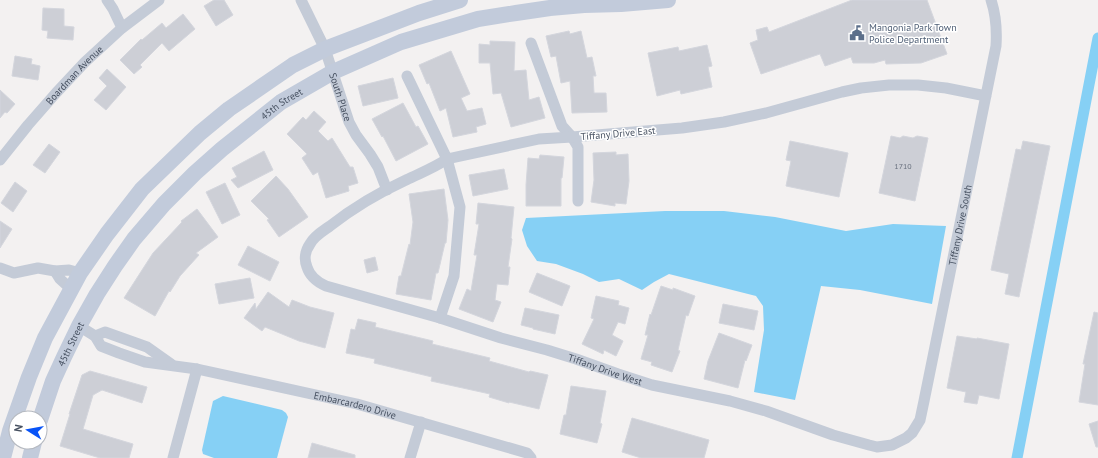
<svg xmlns="http://www.w3.org/2000/svg" width="1098" height="458" viewBox="0 0 1098 458" font-family="'PT Sans',sans-serif">
<style>
.water{fill:#86d0f5}
.lines{fill:none;stroke-linecap:round;stroke-linejoin:round}
.canal{stroke:#86d0f5;stroke-width:11}
.building{fill:#cdcfd6;stroke:#d4d6dd}
.minor{stroke:#c4cbd7;stroke-width:11}
.secondary{stroke:#c2cbdb;stroke-width:16}
.labels{text-anchor:middle;stroke-width:3;stroke-linejoin:round;paint-order:stroke}
.number-label{font-size:8px;fill:#68707e}
.service-label{font-size:10px;fill:#4e5e75;stroke:#fff;text-anchor:start}
.street-label{font-size:10px;fill:#475161;stroke:#fff}
</style>
<rect width="100%" height="100%" fill="#f3f1f1"/>
<g class="water">
<path d="M665 211H724L775 217 846 231 893 224 946 226 932 304 860 290 821 286 795 400 754 392 764 330 763 306 756 296 669 274 654 282 642 290 619 279 599 282 583 274 556 264 537 261 527 246 522 230 526 218Z"/>
<path d="M223 396 282 410 286 413 288 417 277 458H214L203 454 202 450 213 401Z"/>
</g>
<g class="lines">
<path class="canal" d="M1017 458 1098 38"/>
</g>
<g class="building">
<path d="M214 0H224L233 15 216 26 204 6Z"/>
<path d="M852 0H927L947 54 921 63 886 64 885 60 874 63H853L851 57 825 66 820 54 761 74 750 43 758 40 756 30 767 27 769 32Z"/>
<path d="M43 8 64 9V26L74 27 73 40 47 38 48 31 42 30Z"/>
<path d="M183 14 195 29 169 51 162 43 140 65 142 67 134 74 120 60 141 39 142 40 162 23 166 28Z"/>
<path d="M569 31 570 34 581 31 587 58 592 57 596 76H593L594 93H606L607 112 572 113 570 81 561 83 556 56 551 57 546 36Z"/>
<path d="M490 41 515 42 514 71 526 70 529 100 539 97 545 118 511 127 501 93 493 94 490 63H479V44L490 45Z"/>
<path d="M707 45 712 66 708 67 712 87 681 94 680 90 657 96 648 53 678 47 679 51Z"/>
<path d="M451 51 470 94 461 98 467 111 482 108 486 124 476 127 477 132 453 137 446 108 440 111 429 83 427 84 419 65Z"/>
<path d="M15 56 32 59 31 64 40 66 38 80 12 76Z"/>
<path d="M107 69 126 87 106 110 94 100 107 86 99 78Z"/>
<path d="M393 78 398 98 363 106 358 86Z"/>
<path d="M0 90 15 104 7 113 5 112 0 118Z"/>
<path d="M403 103 416 127 418 126 428 144 396 161 383 136 382 137 372 119Z"/>
<path d="M314 111 326 122 318 131 328 141 332 138 350 167H353L358 183 348 186 349 191 326 198 318 172 313 175 302 158 307 154 287 134 303 117 306 120Z"/>
<path d="M891 136 900 138 903 136 913 138 917 136 928 138 915 201 879 193Z"/>
<path d="M790 141 848 153 839 197 786 186 791 161 786 160Z"/>
<path d="M1023 141 1050 146 1019 297 1005 294 1009 274 991 270 1016 149 1021 150Z"/>
<path d="M49 144 60 152 45 173 33 165Z"/>
<path d="M264 151 273 170 238 188 231 180 237 177 232 168Z"/>
<path d="M616 152V155L628 154 629 181 626 204 615 203V206L591 202 594 180 593 153Z"/>
<path d="M540 155 564 157 562 178H561V206H526V185L528 158 539 159Z"/>
<path d="M504 169 508 189 473 196 469 175Z"/>
<path d="M276 176 288 189 308 217 279 237 267 220 269 219 251 201Z"/>
<path d="M15 182 27 191 13 212 1 203Z"/>
<path d="M225 183 240 215 222 224 206 192Z"/>
<path d="M444 189 448 220 446 243H445L438 273H436L431 300 396 294 399 276H401L409 244 410 245 413 222 409 194Z"/>
<path d="M478 203 514 207 511 238 512 239 508 267H510L508 285 497 284 495 300 501 302 493 322 459 309 467 289 471 291 477 255H474L479 224H476Z"/>
<path d="M197 209 218 237 196 253 199 255 180 276 170 292 169 291 155 316 124 298 153 253 182 222 181 221Z"/>
<path d="M0 221 12 229 0 248Z"/>
<path d="M248 246 279 262 270 281 238 265Z"/>
<path d="M375 257 378 270 367 273 364 260Z"/>
<path d="M537 273 570 286 562 306 529 292Z"/>
<path d="M250 278 254 298 219 304 215 284Z"/>
<path d="M661 286 673 290V288L695 296 688 316 686 315 678 350 680 351 672 372 651 365 652 362 641 359 648 335H645L650 314 651 315Z"/>
<path d="M268 292 289 307 292 300 310 307 334 313 325 348 299 341 265 327 262 331 244 318 255 303 256 309Z"/>
<path d="M596 296 619 301 618 305 629 308 625 324 618 322 612 335 623 341 616 356 604 350 603 354 582 344 594 319 591 318Z"/>
<path d="M723 304 758 311 754 330 719 323Z"/>
<path d="M525 308 559 315 555 334 533 329V328L521 325Z"/>
<path d="M1094 312 1098 313V405L1079 402 1085 364H1083Z"/>
<path d="M358 319 376 323 375 327 433 341 432 344 490 358 489 361 529 372 530 371 548 375 539 409 509 402V403L489 397 490 394 431 381 432 377 374 363 375 359 346 353 351 329 355 330Z"/>
<path d="M719 333 752 345 746 361 745 360 738 388 704 379 708 361Z"/>
<path d="M957 336 977 339V338L1009 344 999 399 979 395 977 404 964 402 966 392 947 388Z"/>
<path d="M90 371 147 387 142 403 102 390 93 395 83 429 133 444 129 458H100L60 446 70 414H69L82 375Z"/>
<path d="M571 386 606 391 600 423 602 424 597 443 560 434 564 415H566Z"/>
<path d="M632 418 709 440 704 458H641L622 452Z"/>
<path d="M1098 421V447H1096L1089 424Z"/>
<path d="M312 443 355 455V458H308Z"/>
</g>
<g class="lines">
<g class="minor">
<path d="M107 0 113 9 122 28"/>
<path id="s1" d="M301 0 325 49 349 122 356 135 370 154 378 167 387 190"/>
<path d="M531 43 562 126 572 137 578 147V201"/>
<path d="M407 76 447 159 460 207 454 276 440 318"/>
<path id="s2" d="M986 96 946 88 918 85H889L861 88 842 92 766 113 724 122 682 128 572 137 539 139 447 159C434 168 420 173 406 180 380 192 353 208 330 226 323 231 314 236 310 244 305 251 304 260 307 267 310 277 317 282 326 286L440 318 501 338 547 350 576 359 618 374 652 385 730 401 766 411 833 435 869 445 877 447 892 445 906 438 912 433 920 420 924 401 996 46C997 30 996 15 991 0"/>
<path id="s3" d="M0 160 28 125 56 93 85 62 122 28 159 0"/>
<path d="M0 268 14 273 38 268 55 271 69 270 80 273"/>
<path d="M55 271 60 279 71 289"/>
<path id="s4" d="M79 326 95 336 101 346 119 353 145 362 197 369 357 404 527 453 531 458"/>
<path d="M95 336 105 332 147 347 171 364"/>
<path d="M173 458 197 369"/>
<path d="M410 458 421 422"/>
</g>
<g class="secondary">
<path id="s5" d="M40 420 53 381 64 357 79 326 97 294 115 266 134 239 164 204 195 173 222 149 281 102 333 72 401 42 478 19 516 13 550 8 584 5 621 4 668 0"/>
<path d="M3 458 10 431 29 377 45 338 80 273 107 234 142 189 200 133 229 109 293 65 325 49 419 13 460 0"/>
<path d="M30 458 34 442"/>
</g>
</g>
<defs>
<g id="civic-bare" transform="scale(1.2)"><path d="M-.6-6.5H3V-4.5H.6V-3L4-1V1h2V6H-6V1h2V-1L-.6-3ZM-1.2 2.5V6h2.4V2.5Z" fill="#5c6f8a" stroke="#fff" stroke-width="2.5" paint-order="stroke"/></g>
</defs>
<g fill-rule="evenodd">
<use href="#civic-bare" x="857" y="33"/>
</g>
<g class="labels">
<g class="number-label">
<text x="903" y="169">1710</text>
</g>
<g class="service-label">
<text x="869" y="31">Mangonia Park Town<tspan x="869" dy="12">Police Department</tspan></text>
</g>
<g class="street-label">
<text dy="4" stroke="none"><textPath href="#s3" startOffset="113">Boardman Avenue</textPath></text>
<text dy="4" stroke="none"><textPath href="#s1" startOffset="105">South Place</textPath></text>
<text dy="4" stroke="none"><textPath href="#s5" startOffset="406">45th Street</textPath></text>
<text transform="translate(618 133) rotate(-5)" y="4">Tiffany Drive East</text>
<text dy="4" stroke="none"><textPath href="#s2" startOffset="1589">Tiffany Drive South</textPath></text>
<text dy="4" stroke="none"><textPath href="#s5" startOffset="82">45th Street</textPath></text>
<text dy="4" stroke="none"><textPath href="#s2" startOffset="1053">Tiffany Drive West</textPath></text>
<text dy="4" stroke="none"><textPath href="#s4" startOffset="292">Embarcardero Drive</textPath></text>
</g>
</g>
<g transform="translate(28 430) rotate(281)"><circle r="19" fill="#ffffff" stroke="#b5b9c0"/>
<path d="M0-3L7 15L0 10L-7 15Z" fill="#0853f7"/>
<text y="-6" font-size="11" font-weight="bold" text-anchor="middle" fill="#475161">N</text>
</g>
</svg>
